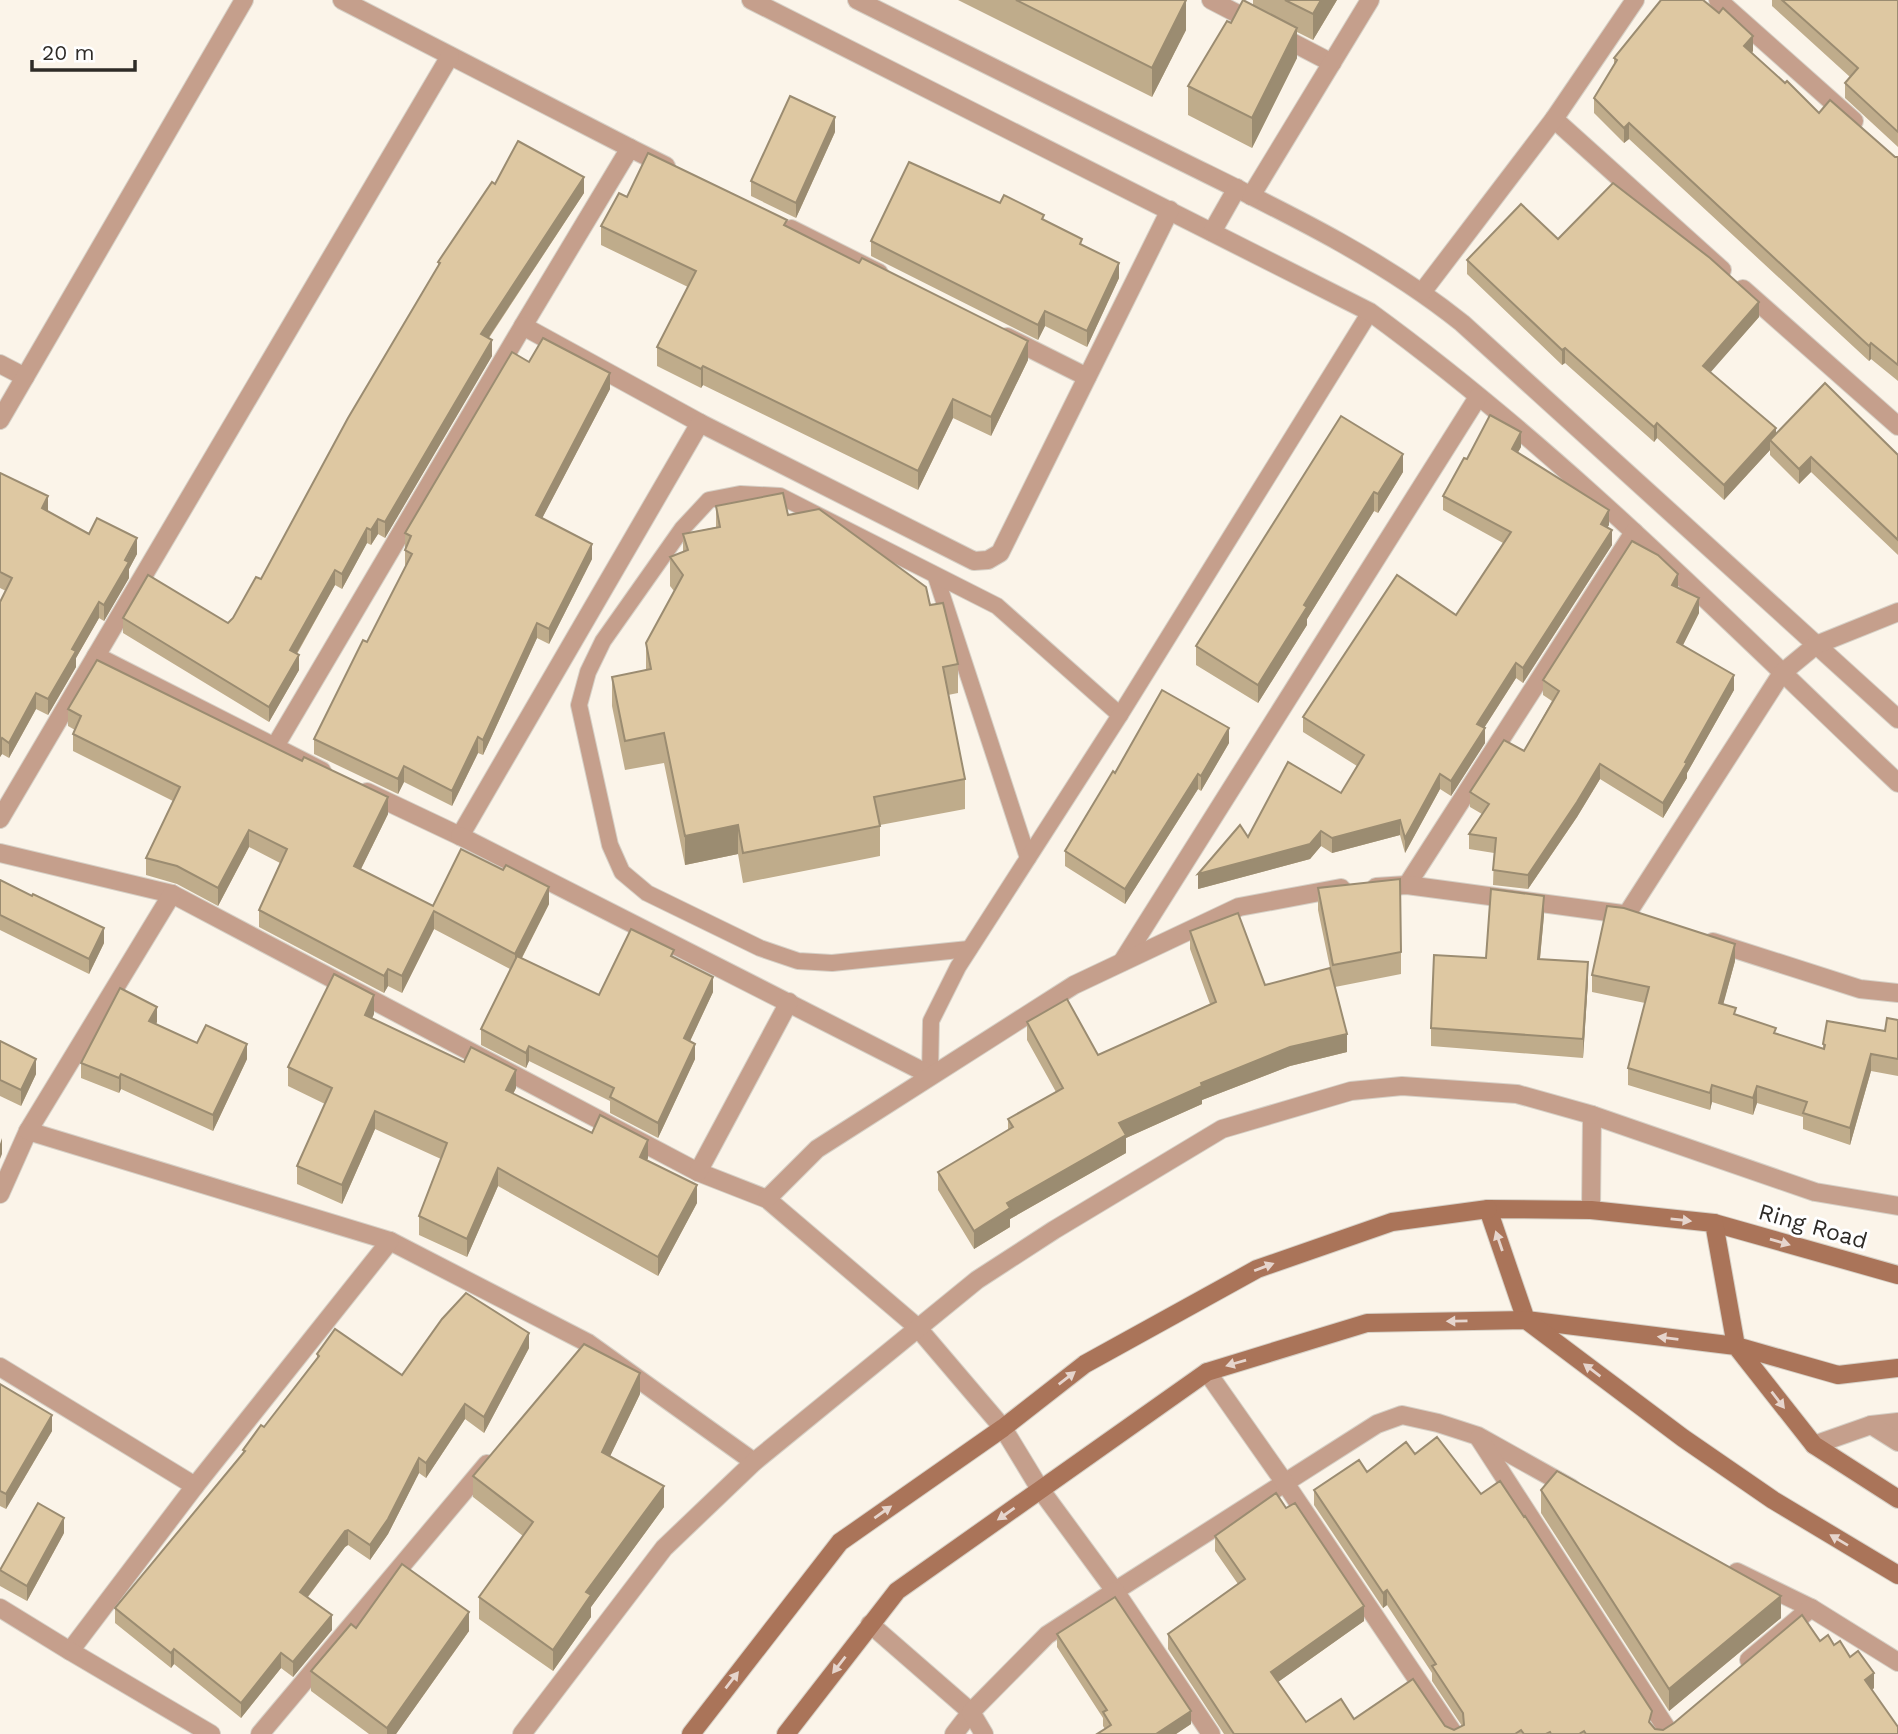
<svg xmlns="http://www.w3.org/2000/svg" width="1898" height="1734" viewBox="0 0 1898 1734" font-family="'Work Sans',sans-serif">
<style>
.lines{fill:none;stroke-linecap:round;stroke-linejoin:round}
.lane-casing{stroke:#d6d0c6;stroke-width:18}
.street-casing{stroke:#d6d0c6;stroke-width:20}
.secondary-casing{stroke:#d6d0c6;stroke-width:20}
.lane{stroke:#c59f8c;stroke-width:16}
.street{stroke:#c59f8c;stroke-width:18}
.secondary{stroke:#aa7459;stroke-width:18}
.wall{fill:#bfac8b}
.shaded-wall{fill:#9b8c71}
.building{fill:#dec8a2;stroke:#9b8c71;stroke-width:2}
.oneway{fill:#e6d5cd}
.labels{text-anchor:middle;stroke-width:6;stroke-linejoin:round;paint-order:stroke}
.street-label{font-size:23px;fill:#2e2b27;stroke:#fff}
</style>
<rect width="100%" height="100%" fill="#fbf4e9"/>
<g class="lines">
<g class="lane-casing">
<g id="lane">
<path d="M936 577 1028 858"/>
<path d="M969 949 832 963 798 961 760 948 647 893 622 872 610 845 579 705 588 672 603 641 682 529 709 500 740 494 780 496 997 606 1120 715"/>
<path d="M930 1075 931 1021 958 967 1120 715 1370 312"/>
</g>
</g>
<g class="street-casing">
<g id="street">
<path d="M342 0 630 148"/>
<path d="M751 0 1370 312C1561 451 1727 621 1898 783"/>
<path d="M857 0C965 54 1073 107 1181 161 1278 209 1377 255 1462 323L1898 719"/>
<path d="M1211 0 1332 63"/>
<path d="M1718 0 1854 121"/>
<path d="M1554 119 1722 270"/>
<path d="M1251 196 1370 0"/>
<path d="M791 229 879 273"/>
<path d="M1212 232 1237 188"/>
<path d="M1743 289 1898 426"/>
<path d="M1423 291 1554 119 1635 0"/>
<path d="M523 326 630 148 666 166"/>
<path d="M1007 337 1087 377"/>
<path d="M0 364 25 377"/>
<path d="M0 420 244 0"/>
<path d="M96 656 450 56"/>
<path d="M274 748 523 326 700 423"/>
<path d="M367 792 460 836 700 423 974 561 988 560 1000 553 1170 210"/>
<path d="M0 819 96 656 322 771"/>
<path d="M460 836 930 1075"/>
<path d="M0 853 172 894 698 1172 767 1199 917 1327 1003 1428 1040 1489 1115 1591 1377 1424 1402 1415 1438 1423 1478 1436 1571 1488"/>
<path d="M1407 885 1634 532"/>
<path d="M1376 887 1407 885 1630 915"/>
<path d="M1627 914 1782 673 1816 645 1898 612"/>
<path d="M1713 942 1860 989 1898 993"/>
<path d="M1122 962 1478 397"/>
<path d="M698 1172 789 1002"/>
<path d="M0 1194 28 1131"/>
<path d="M767 1199 817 1149 1074 985 1239 907 1341 888"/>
<path d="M1591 1210 1592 1115 1815 1192 1898 1206"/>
<path d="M390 1241 588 1343 754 1462"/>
<path d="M0 1367 195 1486"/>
<path d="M1207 1372 1285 1483 1454 1734"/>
<path d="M1871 1425 1898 1422"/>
<path d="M1479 1438 1667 1729"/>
<path d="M1814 1445 1871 1425 1898 1442"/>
<path d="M1737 1572 1811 1608 1898 1662"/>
<path d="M0 1608 70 1651 195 1486 390 1241 28 1131 172 894"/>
<path d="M870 1624 971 1712 954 1734"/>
<path d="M70 1651 211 1734"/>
<path d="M1749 1660 1811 1608"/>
<path d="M260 1734 487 1464"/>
<path d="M522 1734 664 1548 754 1462 977 1280 1054 1230 1222 1129 1351 1091 1402 1086 1517 1094 1592 1115"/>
<path d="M984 1734 971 1712 1047 1635 1115 1591 1211 1734"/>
</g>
</g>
<g class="secondary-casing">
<g id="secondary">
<path d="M1714 1223 1898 1275"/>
<path d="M1898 1368 1838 1375 1736 1346 1526 1320 1488 1209 1591 1210 1714 1223 1736 1346 1814 1445 1898 1499"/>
<path d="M691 1734 840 1542 1003 1428 1085 1364 1257 1269 1392 1222 1488 1209"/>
<path d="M786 1734 897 1591 1207 1372 1367 1323 1526 1320 1683 1438 1773 1500 1898 1575"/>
</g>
</g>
<use href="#lane" class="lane"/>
<use href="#street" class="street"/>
<use href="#secondary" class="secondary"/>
</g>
<g class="wall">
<path d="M958 0H1186V30L1152 97Z"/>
<path d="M1253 0H1337L1313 40 1297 32V58L1252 148 1188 115V86L1231 23 1253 5Z"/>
<path d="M1772 0H1898V147L1845 98V83L1850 77 1772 6Z"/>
<path d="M1753 51 1752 53 1819 113 1895 157H1898V381L1871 359 1869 361 1629 139 1624 143 1594 113V98L1614 65V58Z"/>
<path d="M835 132 796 218 751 196V181Z"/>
<path d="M495 184 584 193 489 338 492 356 385 538 378 534 371 545 367 543 342 589 335 585 297 654 299 670 269 722 123 633V618L228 623 233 618 261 579 438 266V262Z"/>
<path d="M1000 203 1044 220 1082 245 1119 278 1087 347 1045 326 1038 340 871 256V241Z"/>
<path d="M601 226H787L1028 360 991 436 953 418 918 490 703 385 701 388 657 366V347L688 287 601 245Z"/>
<path d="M1558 239 1759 317 1710 372 1776 434 1898 455V555L1811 472 1799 484 1770 455V450L1724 500 1657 438 1654 442 1565 363 1562 365 1467 274V260Z"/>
<path d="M529 362 610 389 542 518 592 559 549 644 537 638 483 755 478 753 452 806 404 782 398 794 314 754V739L367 642 406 565H405V533Z"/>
<path d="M1341 416 1403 472 1378 513 1374 511 1307 619V625L1258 703 1196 665V646Z"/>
<path d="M1521 447 1518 452 1609 525 1607 527 1612 545 1523 683 1516 678 1484 728 1485 743 1451 796 1440 789 1405 853 1400 835 1332 853 1321 846 1310 859 1198 889 1248 837 1341 793 1357 766 1303 732V717L1456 615 1503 543 1443 510V496L1467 459Z"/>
<path d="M0 473 48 511 89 534 137 554 129 569V578L104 621 99 618 76 658V667L48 715 36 709 9 758 2 754 0 757 6 591 0 588Z"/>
<path d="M716 506 788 515 930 605 958 664V693L948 695 965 779V809L880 825V856L743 883 738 854 685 865 664 763 625 770 612 706V677L646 670V643L674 591 670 586V557L683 552V534L716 527Z"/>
<path d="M1678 588 1699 613 1683 645 1734 690 1687 773V778L1663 818 1600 779 1577 817 1528 889 1493 885 1494 853 1469 849V834L1482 814 1470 807V792L1524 751 1552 701 1543 695V680Z"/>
<path d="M68 709 388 814 361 869 433 906 549 904 522 958 599 995 674 958 713 992 690 1041 695 1059 658 1138 610 1113V1101L529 1061 526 1068 481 1045V1029L510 969 434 929 402 993 388 986 384 993 259 927V910L280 863 249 847 218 906 177 884 146 875V858L173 801 73 751V734L75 730 68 726Z"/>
<path d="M1229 743 1201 791 1198 789 1125 904 1065 866V851L1115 773Z"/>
<path d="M0 880 104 943 89 974 0 930Z"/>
<path d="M1318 888 1401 952V974L1335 987 1347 1052 1290 1066 1202 1100V1104L1126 1138V1153L1010 1219V1227L974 1249 938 1190V1172L1008 1130V1119L1056 1092 1027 1040V1022L1098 1055 1210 1004 1190 949V931L1265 985 1330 968 1318 910Z"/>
<path d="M1544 915 1540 959 1588 981 1583 1058 1431 1046V1028Z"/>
<path d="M1735 961 1723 1004 1736 1015 1776 1034 1823 1048V1044L1885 1031 1898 1020V1076L1871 1071 1850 1145 1803 1129V1117L1757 1103 1753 1115 1712 1102 1710 1110 1628 1085V1068L1645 1003 1592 992V975Z"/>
<path d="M374 1014 372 1018 516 1088 513 1094 592 1133 648 1158 647 1160 697 1203 658 1276 498 1186 467 1257 419 1235V1216L441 1159 375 1129 342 1204 297 1184V1166L325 1104 288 1086V1067Z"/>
<path d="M157 1022 156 1024 197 1043 247 1059 213 1131 121 1089 119 1093 81 1078V1063Z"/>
<path d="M0 1041 36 1074 21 1106 0 1096Z"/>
<path d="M529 1348 484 1433 465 1419 426 1478 419 1473 388 1534 370 1560 348 1545 345 1547 308 1597 332 1630 293 1677 281 1668 241 1718 174 1664 171 1668 115 1623V1608L243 1454V1450L264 1427 317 1359V1354L402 1375Z"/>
<path d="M0 1384 52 1431 6 1509 0 1506Z"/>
<path d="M640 1394 610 1456 664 1507 591 1607V1617L553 1671 479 1619V1597L523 1536 473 1497V1476Z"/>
<path d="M1415 1454 1655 1729 1663 1730 1820 1641 1834 1645 1874 1688 1872 1690 1898 1734H1224L1168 1649V1634L1238 1584 1215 1551V1536L1364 1621 1278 1682 1306 1722 1354 1719 1445 1726 1454 1730 1462 1726 1432 1681V1673L1387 1605 1383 1608 1314 1505V1490L1367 1472Z"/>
<path d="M1541 1490 1781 1618 1669 1711 1541 1513Z"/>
<path d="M64 1533 27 1601 0 1586V1570Z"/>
<path d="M356 1628 469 1631 396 1734H369L311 1691V1671Z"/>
<path d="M1057 1634 1191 1724 1176 1734H1096L1105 1729 1103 1726V1718L1057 1647Z"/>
</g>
<g class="shaded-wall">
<path d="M1186 0V30L1152 97V68Z"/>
<path d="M1321 0H1337L1313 40V14Z"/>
<path d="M1297 28V58L1252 148V118Z"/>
<path d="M1753 36V51L1744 61V46Z"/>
<path d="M835 117V132L796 218V203Z"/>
<path d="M1629 123V139L1624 143V128Z"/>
<path d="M584 177V193L481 349V334Z"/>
<path d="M1119 263V278L1087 347V331Z"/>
<path d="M1759 302V317L1703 381V366Z"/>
<path d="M1045 311V326L1038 340V325Z"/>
<path d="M492 340V356L385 538V522Z"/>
<path d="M1028 341V360L991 436V417Z"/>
<path d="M1871 343V359L1869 361V346Z"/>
<path d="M1565 348V363L1562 365V350Z"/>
<path d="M703 366V385L701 388V369Z"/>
<path d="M610 373V389L536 530V515Z"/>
<path d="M953 399V418L918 490V471Z"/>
<path d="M1657 423V438L1654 442V427Z"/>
<path d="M1776 428V443L1770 440V450L1724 500V485Z"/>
<path d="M1521 432V447L1512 463V449Z"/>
<path d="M1403 454V472L1378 513V494Z"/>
<path d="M1811 457V472L1799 484V469Z"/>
<path d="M1374 492V511L1307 619V625L1258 703V685L1304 605Z"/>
<path d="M48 496V512L42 508Z"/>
<path d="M1609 510V525L1601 538V524Z"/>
<path d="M378 519V534L371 545V530Z"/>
<path d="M367 528V543L342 589V574Z"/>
<path d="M1612 530V545L1523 683V668Z"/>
<path d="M137 538V554L129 569V578L104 621V605Z"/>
<path d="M592 544V559L549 644V629Z"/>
<path d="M335 570V585L290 665V650Z"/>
<path d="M1678 574V589L1672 585Z"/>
<path d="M1699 598V613L1677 657V642Z"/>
<path d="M99 602V618L76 658V667L48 715V699L72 649Z"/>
<path d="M537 623V638L483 755V740Z"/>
<path d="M299 655V670L269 722V707Z"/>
<path d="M1516 663V678L1477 739V724Z"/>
<path d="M1734 675V690L1687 773V778L1663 818V803Z"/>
<path d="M36 693V709L9 758V743Z"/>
<path d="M1229 728V743L1201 791V776Z"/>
<path d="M1485 728V743L1451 796V781Z"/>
<path d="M478 737V753L452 806V791Z"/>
<path d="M2 738V754L0 757V741Z"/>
<path d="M1600 764V779L1577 817 1528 889V875Z"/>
<path d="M404 766V782L398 794V779Z"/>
<path d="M1198 774V789L1125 904V889Z"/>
<path d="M1440 774V789L1405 853V838Z"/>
<path d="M388 797V814L354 883V866Z"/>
<path d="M1400 820V835L1332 853V838Z"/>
<path d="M738 825V854L685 865V836Z"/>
<path d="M249 830V847L218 906V888Z"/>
<path d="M1321 831V846L1310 859 1198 889V874Z"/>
<path d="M549 887V904L515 971V954Z"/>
<path d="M1544 896V915L1538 978V959Z"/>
<path d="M434 911V929L402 993V976Z"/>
<path d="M104 928V943L89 974V959Z"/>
<path d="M1735 944V961L1719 1020V1003Z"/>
<path d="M1588 962V981L1583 1058V1039Z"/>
<path d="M388 969V986L384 993V976Z"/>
<path d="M713 977V992L684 1054V1038Z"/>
<path d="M374 995V1014L365 1033V1015Z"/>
<path d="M157 1007V1022L149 1036V1021Z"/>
<path d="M1347 1034V1052L1290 1066 1202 1100V1104L1126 1138V1153L1010 1219V1227L974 1249V1231L1007 1203 1119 1123 1201 1083 1290 1047Z"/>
<path d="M247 1044V1059L213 1131V1115Z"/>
<path d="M695 1044V1059L658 1138V1123Z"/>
<path d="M529 1046V1061L526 1068V1053Z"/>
<path d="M1871 1054V1071L1850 1145V1128Z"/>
<path d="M36 1059V1074L21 1106V1090Z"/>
<path d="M516 1070V1088L506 1108V1090Z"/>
<path d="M121 1074V1089L119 1093V1078Z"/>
<path d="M1712 1085V1102L1710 1110V1093Z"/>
<path d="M1757 1086V1103L1753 1115V1098Z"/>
<path d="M375 1111V1129L342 1204V1185Z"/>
<path d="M2 1138V1154L0 1159V1144Z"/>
<path d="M648 1140V1158L640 1175V1157Z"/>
<path d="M498 1168V1186L467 1257V1239Z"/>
<path d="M697 1185V1203L658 1276V1257Z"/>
<path d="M529 1333V1348L484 1433V1417Z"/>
<path d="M640 1373V1394L602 1473V1452Z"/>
<path d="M465 1404V1419L426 1478V1463Z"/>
<path d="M52 1415V1431L6 1509V1494Z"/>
<path d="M419 1458V1473L388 1534 370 1560V1545Z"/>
<path d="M664 1486V1507L591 1607V1617L553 1671V1650L586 1592Z"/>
<path d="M64 1518V1533L27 1601V1586Z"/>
<path d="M348 1530V1545L345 1547 300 1607V1592L345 1531Z"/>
<path d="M1387 1590V1605L1383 1608V1593Z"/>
<path d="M1781 1596V1618L1669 1711V1689Z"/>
<path d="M1364 1606V1621L1271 1687V1672Z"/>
<path d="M469 1612V1631L396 1734H387V1728Z"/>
<path d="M332 1615V1630L293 1677V1662Z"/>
<path d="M174 1649V1664L171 1668V1653Z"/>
<path d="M281 1653V1668L241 1718V1703Z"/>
<path d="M1874 1673V1688L1865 1695V1680Z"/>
<path d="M1191 1711V1724L1176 1734H1156Z"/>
</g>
<g class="building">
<path d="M1016 0H1186L1152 68Z"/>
<path d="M1243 0 1297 28 1252 118 1188 86 1227 21 1231 23Z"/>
<path d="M1285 0H1321L1313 14Z"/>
<path d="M1661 0H1703L1719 13 1723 8 1753 36 1744 46 1785 83 1787 81 1819 113 1830 100 1895 157H1898V365L1871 343 1869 346 1629 123 1624 128 1594 98 1617 60 1614 58Z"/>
<path d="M1782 0H1898V132L1845 83 1858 68Z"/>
<path d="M790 96 835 117 796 203 751 181Z"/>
<path d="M518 141 584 177 481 334 492 340 385 522 378 519 371 530 367 528 342 574 335 570 290 650 299 655 269 707 123 618 148 575 228 623 233 618 256 577 261 579 348 418 440 263 438 262 492 182 495 184Z"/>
<path d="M648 153 787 220 784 225 859 263 862 258 1028 341 991 417 953 399 918 471 703 366 701 369 657 347 696 271 601 226 619 193 627 197Z"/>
<path d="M909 162 1000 203 1004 195 1044 215 1042 219 1082 239 1080 244 1119 263 1087 331 1045 311 1038 325 871 241Z"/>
<path d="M1613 183 1710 258 1759 302 1703 366 1776 428 1724 485 1657 423 1654 427 1565 348 1562 350 1467 260 1521 204 1558 239Z"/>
<path d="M543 338 610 373 536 515 592 544 549 629 537 623 483 740 478 737 452 791 404 766 398 779 314 739 363 640 367 642 412 554 405 550 411 536 405 533 512 352 529 362Z"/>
<path d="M1825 383 1898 455V540L1811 457 1799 469 1770 440Z"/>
<path d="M1490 415 1521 432 1512 449 1609 510 1601 524 1612 530 1523 668 1516 663 1477 724 1485 728 1451 781 1440 774 1405 838 1400 820 1332 838 1321 831 1310 844 1198 874 1240 825 1248 837 1288 762 1341 793 1364 755 1303 717 1397 575 1456 615 1511 532 1443 496 1464 458 1467 459Z"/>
<path d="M1341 416 1403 454 1378 494 1374 492 1304 605 1307 607 1258 685 1196 646Z"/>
<path d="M0 473 48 496 42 508 89 534 97 518 137 538 125 560 129 562 104 605 99 602 72 649 76 651 48 699 36 693 9 743 2 738 0 741V602L12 578 0 572Z"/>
<path d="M783 493 788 515 819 509 926 587 930 605 943 603 958 664 943 667 965 779 874 797 880 826 743 853 738 825 685 836 664 733 625 741 612 677 651 669 646 643 683 575 670 557 688 550 683 534 720 527 716 506Z"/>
<path d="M1632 541 1658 555 1678 574 1672 585 1699 598 1677 642 1734 675 1685 762 1687 763 1663 803 1600 764 1577 802 1528 875 1493 870 1496 838 1469 834 1489 804 1470 792 1504 740 1524 751 1559 691 1543 680Z"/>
<path d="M97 660 302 761 304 757 388 797 354 866 433 906 461 849 503 870 506 865 549 887 515 954 434 911 402 976 388 969 384 976 259 910 287 849 249 830 218 888 177 866 146 858 180 787 73 734 81 716 68 709Z"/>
<path d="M1162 690 1229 728 1201 776 1198 774 1125 889 1065 851 1113 771 1115 773Z"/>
<path d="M1400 879 1401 952 1333 965 1318 888Z"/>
<path d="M0 880 32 896 33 894 104 928 89 959 0 915Z"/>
<path d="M1491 889 1544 896 1538 959 1588 962 1583 1039 1431 1028 1434 955 1486 958Z"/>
<path d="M1607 906 1624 908 1735 944 1719 1003 1736 1008 1734 1014 1776 1028 1774 1033 1824 1049 1825 1045 1823 1044 1827 1021 1885 1031 1887 1018 1898 1020V1059L1871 1054 1850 1128 1803 1113 1807 1102 1757 1086 1753 1098 1712 1085 1710 1093 1628 1068 1649 987 1592 975Z"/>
<path d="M1238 913 1265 985 1330 968 1347 1034 1290 1047 1201 1083 1202 1086 1119 1123 1126 1135 1007 1203 1010 1208 974 1231 938 1172 1013 1127 1008 1119 1063 1088 1027 1022 1067 999 1098 1055 1216 1002 1190 931Z"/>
<path d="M631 929 674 950 671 956 713 977 684 1038 695 1044 658 1123 610 1097 614 1088 529 1046 526 1053 481 1029 517 956 599 995Z"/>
<path d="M334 974 374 995 365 1015 464 1062 471 1047 516 1070 506 1090 592 1133 600 1115 648 1140 640 1157 697 1185 658 1257 498 1168 467 1239 419 1216 447 1143 375 1111 342 1185 297 1166 332 1088 288 1067Z"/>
<path d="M120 988 157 1007 149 1021 197 1043 206 1025 247 1044 213 1115 121 1074 119 1078 81 1063Z"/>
<path d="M0 1041 36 1059 21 1090 0 1080Z"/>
<path d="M466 1293 529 1333 484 1417 465 1404 426 1463 419 1458 388 1519 370 1545 348 1530 345 1531 300 1592 332 1615 293 1662 281 1653 241 1703 174 1649 171 1653 115 1608 245 1451 243 1450 261 1425 264 1427 319 1356 317 1354 335 1329 402 1375 442 1319Z"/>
<path d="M584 1344 640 1373 602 1452 664 1486 586 1592 591 1595 553 1650 479 1597 533 1522 473 1476Z"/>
<path d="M0 1384 52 1415 6 1494 0 1491Z"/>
<path d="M1437 1437 1481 1494 1500 1481 1524 1517 1525 1516 1652 1711 1649 1722 1655 1729 1663 1730 1674 1723 1802 1615 1820 1641 1828 1635 1834 1645 1840 1641 1850 1657 1858 1651 1874 1673 1865 1680 1898 1727V1734H1586L1584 1731 1579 1734H1551L1550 1732 1546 1734H1524L1521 1730 1515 1734H1234L1168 1634 1245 1579 1215 1536 1276 1493 1286 1508 1295 1503 1364 1606 1271 1672 1306 1722 1341 1699 1354 1719 1413 1679 1445 1726 1454 1730 1464 1725 1463 1713 1432 1666 1436 1664 1387 1590 1383 1593 1314 1490 1359 1460 1367 1472 1406 1442 1415 1454Z"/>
<path d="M1557 1471 1781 1596 1669 1689 1541 1490Z"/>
<path d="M38 1503 64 1518 27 1586 0 1570Z"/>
<path d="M402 1564 469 1612 387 1728 311 1671 351 1624 356 1628Z"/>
<path d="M1115 1597 1191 1711 1156 1734H1097L1111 1725 1103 1712 1107 1710 1057 1634Z"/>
</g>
<defs><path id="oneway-solid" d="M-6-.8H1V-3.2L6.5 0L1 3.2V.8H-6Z" transform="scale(1.75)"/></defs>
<g class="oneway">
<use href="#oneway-solid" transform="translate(1681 1220) rotate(6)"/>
<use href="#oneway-solid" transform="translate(1499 1241) rotate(-109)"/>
<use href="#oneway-solid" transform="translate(1780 1242) rotate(16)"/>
<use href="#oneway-solid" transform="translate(1264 1267) rotate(-21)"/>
<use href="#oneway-solid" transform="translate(1457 1321) rotate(179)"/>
<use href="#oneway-solid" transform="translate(1668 1338) rotate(-173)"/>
<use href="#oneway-solid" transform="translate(1236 1363) rotate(164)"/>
<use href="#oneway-solid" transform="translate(1592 1370) rotate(-143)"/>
<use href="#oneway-solid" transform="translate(1067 1378) rotate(-38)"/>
<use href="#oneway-solid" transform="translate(1778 1400) rotate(52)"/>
<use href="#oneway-solid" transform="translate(883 1512) rotate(-35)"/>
<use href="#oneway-solid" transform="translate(1006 1514) rotate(145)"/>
<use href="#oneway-solid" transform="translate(1839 1540) rotate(-149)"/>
<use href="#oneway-solid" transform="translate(839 1665) rotate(128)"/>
<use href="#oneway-solid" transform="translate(732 1680) rotate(-52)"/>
</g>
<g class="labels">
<g class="street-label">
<text transform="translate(1813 1226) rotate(16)" y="8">Ring Road</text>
</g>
</g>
<path d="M32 60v10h103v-10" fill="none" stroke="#2e2b27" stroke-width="3.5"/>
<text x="42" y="60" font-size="21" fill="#2e2b27" stroke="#ffffff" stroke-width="5" paint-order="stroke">20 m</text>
</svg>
